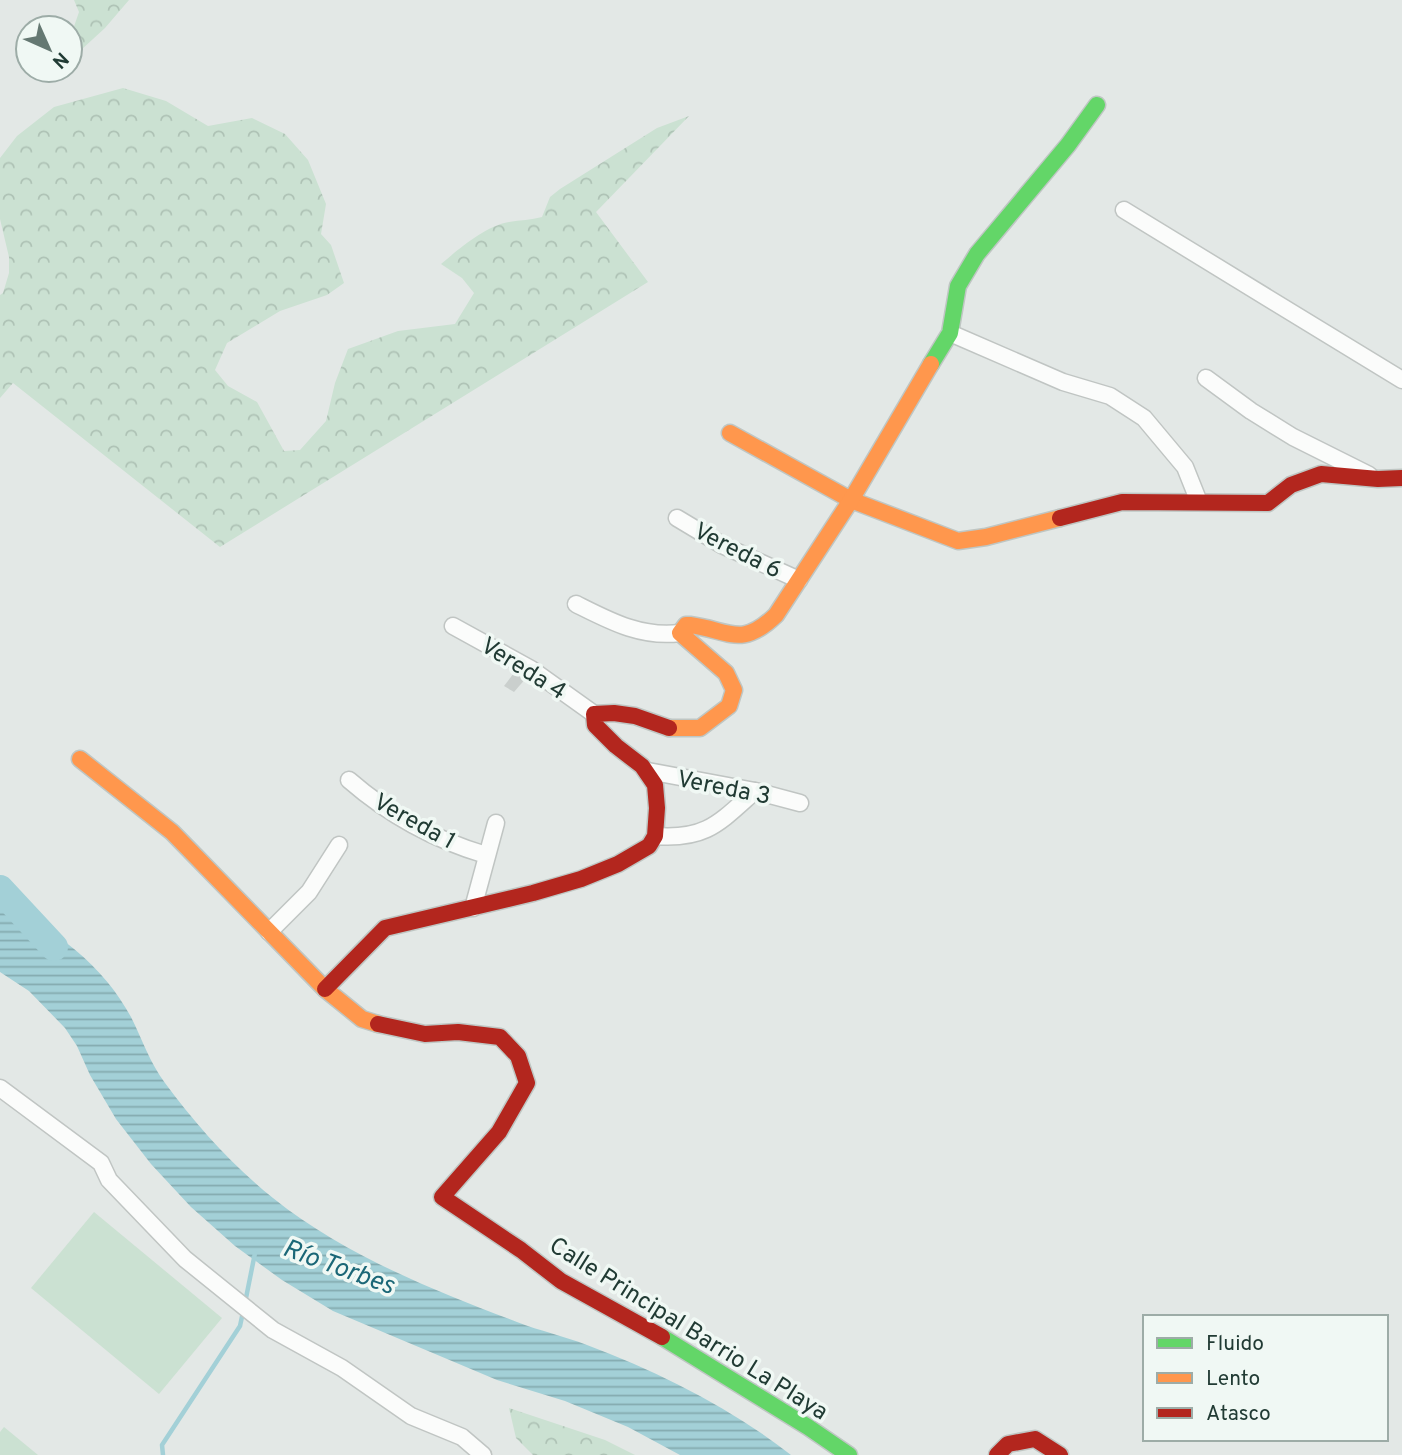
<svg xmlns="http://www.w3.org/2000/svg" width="1402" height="1455" viewBox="0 0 1402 1455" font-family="Overpass,sans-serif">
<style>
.forest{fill:url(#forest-crowns)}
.garden{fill:#cbe1d2}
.water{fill:url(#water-rules)}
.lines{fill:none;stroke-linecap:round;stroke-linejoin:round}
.stream{stroke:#a3d0d7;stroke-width:4.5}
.river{stroke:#a3d0d7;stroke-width:28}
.building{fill:#cacfcd}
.street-casing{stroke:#c0c5c3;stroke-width:19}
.fast-casing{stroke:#bfc6c3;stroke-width:19}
.slow-casing{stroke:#bfc6c3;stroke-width:19}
.jam-casing{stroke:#bfc6c3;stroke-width:19}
.street{stroke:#fbfcfb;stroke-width:16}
.fast{stroke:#63d668;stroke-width:16}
.slow{stroke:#ff974d;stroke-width:16}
.jam{stroke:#b3261e;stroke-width:16}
.labels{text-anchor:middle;stroke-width:7;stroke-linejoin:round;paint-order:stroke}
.street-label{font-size:24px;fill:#213b34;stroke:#f0f8f4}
.water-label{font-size:26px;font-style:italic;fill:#1b6777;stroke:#f0f8f4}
</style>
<defs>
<pattern id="forest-crowns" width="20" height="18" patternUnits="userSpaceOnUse" patternTransform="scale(1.75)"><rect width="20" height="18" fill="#cbe1d2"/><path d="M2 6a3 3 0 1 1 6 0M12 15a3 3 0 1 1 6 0" fill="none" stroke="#aec2b5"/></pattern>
<pattern id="water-rules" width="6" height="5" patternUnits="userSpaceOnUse" patternTransform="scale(1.75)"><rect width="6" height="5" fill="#a3d0d7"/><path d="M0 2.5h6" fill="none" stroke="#84aaaf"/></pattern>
</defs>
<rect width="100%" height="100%" fill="#e3e8e6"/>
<g class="forest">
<path d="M74 0H129L105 28 81 50 70 38 79 12Z"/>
<path d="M123 88 166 101 208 126 252 118 285 134 308 160 326 204 321 234 331 245 344 283 327 295 280 311 227 343 215 370 228 386 257 402 284 451 300 450 326 421 335 383 348 349 398 331 455 324 474 293 462 278 441 264C459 249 485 226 509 222 520 220 531 220 542 217L550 197 560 189 657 128 689 116 596 212 648 282 220 547 13 383 0 398V295L3 293 9 273V257L0 219V158L17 136 54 107Z"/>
<path d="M509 1408 605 1440 635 1455H533L516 1438Z"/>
</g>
<g class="garden">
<path d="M94 1212 222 1318 159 1394 31 1288Z"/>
<path d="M4 1427 38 1455H0V1432Z"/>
</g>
<path class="water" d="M0 908C53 924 105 968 131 1017 142 1039 150 1063 165 1083 196 1125 232 1165 273 1198 344 1255 433 1290 517 1322 540 1331 564 1336 587 1345 659 1372 731 1408 791 1455H680L628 1427 565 1401 497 1380 333 1311 282 1280 235 1246 191 1207 151 1164 116 1119 90 1075 77 1046 65 1028 29 991 0 972Z"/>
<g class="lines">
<g class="stream">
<path d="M245 1303 255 1253"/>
<path d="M163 1455 162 1445 240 1326 243 1312"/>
</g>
<path class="river" d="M0 889 54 947"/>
</g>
<path class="building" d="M517 669 527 677 514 692 504 686Z"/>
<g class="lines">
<g class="street-casing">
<g id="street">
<path d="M1124 210 1402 380"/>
<path d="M950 333 1063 382 1110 396 1144 418 1185 467 1199 502"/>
<path d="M1206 378 1251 411 1293 437 1369 475"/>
<path d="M677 518 722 545 799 580"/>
<path d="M576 604C610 621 641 638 680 633"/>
<path d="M453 626 531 669 594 714"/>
<path d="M648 771 755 791 800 803"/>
<path d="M349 780C388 814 435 840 486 855"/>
<path d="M655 836C706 840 719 823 755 791"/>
<path d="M473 908 496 823"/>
<path d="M269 932 309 892 339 845"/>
<path d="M0 1088 101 1163 109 1180 185 1259 273 1330 342 1368 411 1416 462 1437 483 1455"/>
</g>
</g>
<g class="fast-casing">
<g id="fast">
<path d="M931 364 950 333 958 286 977 254 1068 145 1097 105"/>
<path d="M662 1337 808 1427 849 1455"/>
</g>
</g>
<g class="slow-casing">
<g id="slow">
<path d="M730 433 851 500 958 541 986 537 1060 518"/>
<path d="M669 728H700L729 706 734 690 726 673 680 633 686 625H690C729 630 741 649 776 615L851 500 931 364"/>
<path d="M80 759 172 832 325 989 362 1019 378 1024"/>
</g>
</g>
<g class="jam-casing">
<g id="jam">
<path d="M1060 518 1122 502 1268 503 1291 485 1321 474 1378 479 1402 478"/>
<path d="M325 989 385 928 533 893 581 879 618 864 649 846 655 836 657 808 655 785 642 766 616 746 595 725 594 714 614 713 635 716 669 728"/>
<path d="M378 1024 425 1034 458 1032 500 1037 518 1056 527 1083 499 1132 442 1197 521 1250 561 1281 662 1337"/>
<path d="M997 1455 1008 1444 1035 1439 1060 1455"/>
</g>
</g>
<use href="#street" class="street"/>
<use href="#fast" class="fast"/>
<use href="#slow" class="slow"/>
<use href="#jam" class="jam"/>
</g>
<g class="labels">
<g class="street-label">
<text transform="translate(738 550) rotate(27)" y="8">Vereda 6</text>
<text transform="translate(524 668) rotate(32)" y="8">Vereda 4</text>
<text transform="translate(724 787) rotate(11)" y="8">Vereda 3</text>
<text transform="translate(415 821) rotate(29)" y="8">Vereda 1</text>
<text transform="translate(689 1328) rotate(32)" y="8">Calle Principal Barrio La Playa</text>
</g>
<g class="water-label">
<text transform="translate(339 1266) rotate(20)" y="9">Río Torbes</text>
</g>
</g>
<rect x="1143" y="1315" width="245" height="126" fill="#f0f8f4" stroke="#9daca7" stroke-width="2"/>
<rect x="1157" y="1338" width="35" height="10" fill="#63d668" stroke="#9daca7" stroke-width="2"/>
<text x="1206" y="1350" font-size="21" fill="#213b34">Fluido</text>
<rect x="1157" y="1373" width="35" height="10" fill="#ff974d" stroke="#9daca7" stroke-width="2"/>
<text x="1206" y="1385" font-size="21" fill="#213b34">Lento</text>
<rect x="1157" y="1408" width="35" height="10" fill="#b3261e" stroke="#9daca7" stroke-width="2"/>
<text x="1206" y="1420" font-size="21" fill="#213b34">Atasco</text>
<g transform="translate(49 49) rotate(135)"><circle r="33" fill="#f0f8f4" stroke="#9daca7" stroke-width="2"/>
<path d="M0-5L12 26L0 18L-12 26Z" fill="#657872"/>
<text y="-10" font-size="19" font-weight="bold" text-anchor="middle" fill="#213b34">N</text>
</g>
</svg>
